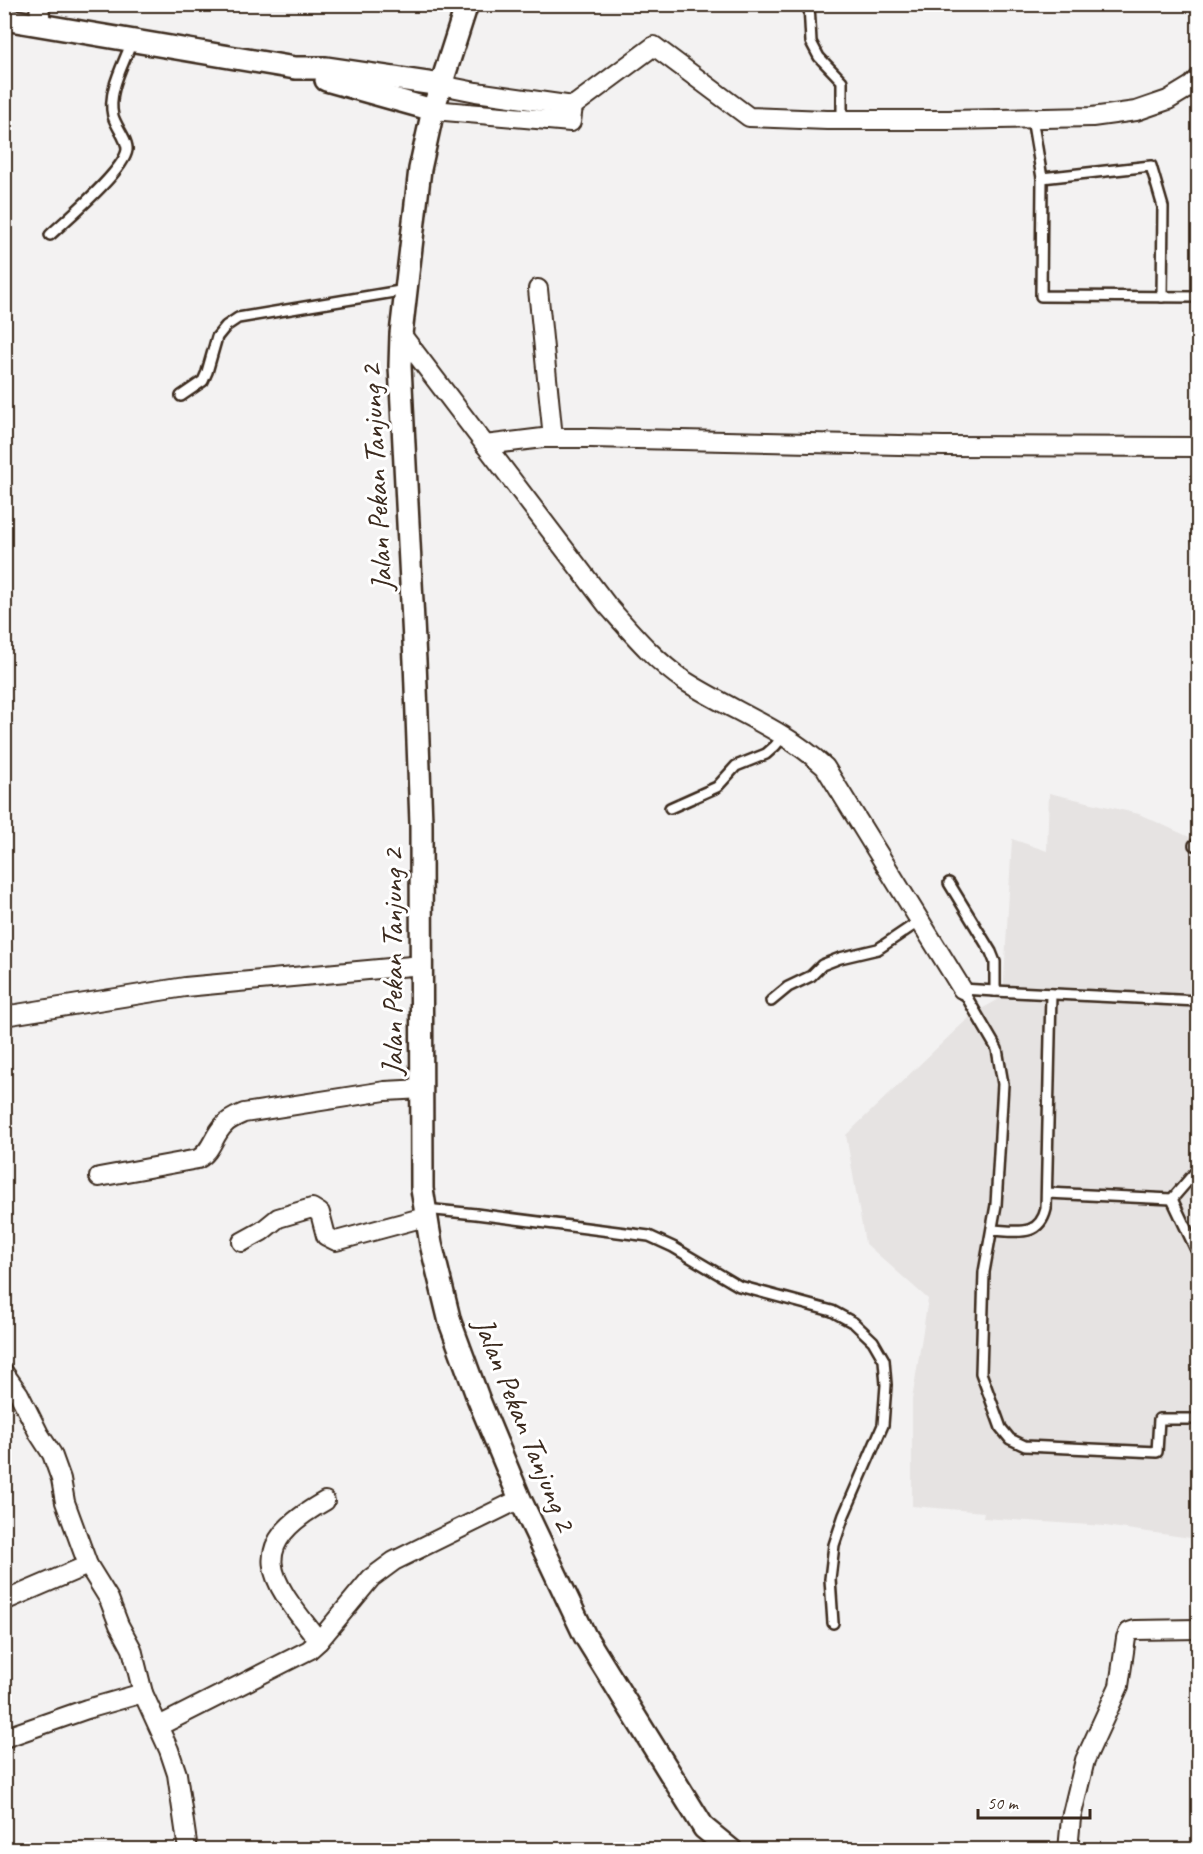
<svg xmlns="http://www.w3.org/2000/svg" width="1203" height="1854" viewBox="0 0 1203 1854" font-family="Caveat,sans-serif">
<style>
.built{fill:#e6e3e2}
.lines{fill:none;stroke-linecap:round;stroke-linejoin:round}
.service-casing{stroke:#3b2a1e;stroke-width:14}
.minor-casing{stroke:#3b2a1e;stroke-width:22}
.tertiary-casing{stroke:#3b2a1e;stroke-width:26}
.service{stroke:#fff;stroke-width:9}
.minor{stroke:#fff;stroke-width:18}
.tertiary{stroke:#fff;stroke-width:21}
.labels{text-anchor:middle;stroke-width:6;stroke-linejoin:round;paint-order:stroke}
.street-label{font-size:30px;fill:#3b2a1e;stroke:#fff}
</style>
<rect width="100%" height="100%" fill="#f3f2f2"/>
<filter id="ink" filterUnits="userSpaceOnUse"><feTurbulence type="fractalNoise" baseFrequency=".0167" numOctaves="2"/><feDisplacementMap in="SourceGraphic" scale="12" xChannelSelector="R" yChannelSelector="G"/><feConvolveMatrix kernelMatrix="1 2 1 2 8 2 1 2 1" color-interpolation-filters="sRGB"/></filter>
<g filter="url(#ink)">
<path class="built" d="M1049 793 1139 814 1198 841V1539L1105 1526 983 1518 984 1512 912 1506V1400L928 1299 865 1243 846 1135 960 1026 976 1012 1003 997 1012 839 1047 851Z"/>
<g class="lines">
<g class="service-casing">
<g id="service">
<path d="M809 4 811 42 819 57 842 81V120"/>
<path d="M1032 118 1042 178 1041 296 1198 297"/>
<path d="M1042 178 1151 166 1163 207 1162 297"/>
<path d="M50 235C67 219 124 171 127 150 128 140 116 127 113 116 107 91 124 64 132 41"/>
<path d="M181 396 203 381 207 372 217 337 226 326 238 318 406 290"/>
<path d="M670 808 717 787 736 766 766 754 775 746 784 735"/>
<path d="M1194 845H1198"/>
<path d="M949 883 991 952 995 962V991L962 989"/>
<path d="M962 989 997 1049 1003 1084 996 1205 984 1272 981 1373 1001 1428 1010 1439 1025 1446 1157 1452 1159 1419H1198"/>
<path d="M995 991 1198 1001"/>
<path d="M771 1001 788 987 811 976 822 965 840 958 878 949 921 920"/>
<path d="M1047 1193 1172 1199"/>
<path d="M1172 1199 1198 1254"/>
<path d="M1172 1199 1198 1169"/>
<path d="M425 1209 476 1214 649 1236 673 1247 739 1286 832 1311 854 1323 873 1341 884 1360 886 1385 883 1425 844 1515 834 1545 830 1579 833 1623"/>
<path d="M992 1230C1016 1231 1039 1238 1046 1209L1051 994"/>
</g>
</g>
<g class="minor-casing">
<g id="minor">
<path d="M39 4 41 26"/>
<path d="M441 85 476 92 573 106"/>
<path d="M433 110 571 122 573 106 654 46 749 117 827 120H948L1092 117 1136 111 1168 100 1191 86 1198 79"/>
<path d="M538 289 553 438"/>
<path d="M401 334 607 605C631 632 655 661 685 681 732 711 784 729 825 767L962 989"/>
<path d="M485 445 543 438H591L943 446 1198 447"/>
<path d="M4 1016 185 987 422 965"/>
<path d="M99 1177 198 1159C212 1151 213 1136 224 1125 229 1119 237 1116 244 1113L385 1091 423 1089"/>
<path d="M242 1242 262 1231 278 1218 312 1208 320 1213 326 1236 336 1241 425 1217"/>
<path d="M4 1373 19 1394 39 1434 52 1454 61 1479 65 1502 88 1565 109 1599 119 1625 132 1649 143 1693 169 1750 177 1774 188 1850"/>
<path d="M4 1601 88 1565"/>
<path d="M319 1641C272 1581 241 1548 325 1501"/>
<path d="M159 1726 309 1650 319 1641 371 1578 394 1561 520 1499"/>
<path d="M4 1738 87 1709 143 1693"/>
<path d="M1068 1850 1071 1818 1085 1760 1119 1686 1126 1638 1129 1632 1135 1630 1198 1629"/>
</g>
</g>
<g class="tertiary-casing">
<g id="tertiary">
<path d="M467 4 433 110 420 169 401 334 400 366 415 661 421 823 422 1189 431 1244 450 1322 478 1398 520 1499 585 1636 704 1828 731 1850"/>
<path d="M4 19 295 68H326L441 85"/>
<path d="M326 80 433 110"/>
</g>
</g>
<use href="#service" class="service"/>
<use href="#minor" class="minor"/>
<use href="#tertiary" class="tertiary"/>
</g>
</g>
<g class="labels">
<g class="street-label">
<text transform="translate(376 478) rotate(-93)" y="10">Jalan Pekan Tanjung 2</text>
<text transform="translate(392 962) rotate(-90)" y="10">Jalan Pekan Tanjung 2</text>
<text transform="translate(525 1424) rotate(68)" y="10">Jalan Pekan Tanjung 2</text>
</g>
</g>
<rect width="1203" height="1854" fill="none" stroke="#fff" stroke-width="24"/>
<rect x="12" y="12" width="1179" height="1830" fill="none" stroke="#3b2a1e" stroke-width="2" filter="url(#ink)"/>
<path d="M978 1809v9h112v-9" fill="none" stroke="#3b2a1e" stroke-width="3"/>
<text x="987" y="1809" font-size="18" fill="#3b2a1e" stroke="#ffffff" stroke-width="4.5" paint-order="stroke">50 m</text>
</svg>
